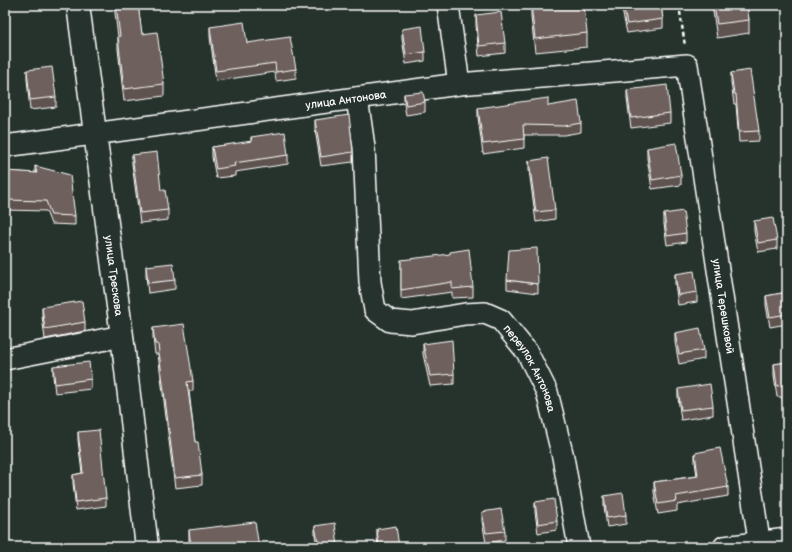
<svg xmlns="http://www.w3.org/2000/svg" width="792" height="552" viewBox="0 0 792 552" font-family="'Balsamiq Sans',sans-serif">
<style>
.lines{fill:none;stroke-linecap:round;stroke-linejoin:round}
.street-casing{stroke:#fff;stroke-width:24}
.secondary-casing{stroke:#fff;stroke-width:25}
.path{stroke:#fff;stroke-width:2.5;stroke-dasharray:4 3;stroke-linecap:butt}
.street{stroke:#26332d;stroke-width:21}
.secondary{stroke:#26332d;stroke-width:22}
.wall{fill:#5f534f;stroke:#fff}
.building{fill:#6e615c;stroke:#fff}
.labels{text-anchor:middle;stroke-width:4;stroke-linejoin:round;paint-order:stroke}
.street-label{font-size:11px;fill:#fff;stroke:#26332d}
</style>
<rect width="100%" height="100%" fill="#26332d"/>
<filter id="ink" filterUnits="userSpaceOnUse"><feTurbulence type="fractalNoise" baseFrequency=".025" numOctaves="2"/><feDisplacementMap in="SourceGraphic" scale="8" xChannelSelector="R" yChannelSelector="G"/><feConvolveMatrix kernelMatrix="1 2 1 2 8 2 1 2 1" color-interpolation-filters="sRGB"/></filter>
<g filter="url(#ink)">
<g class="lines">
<g class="street-casing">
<g id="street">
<path d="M448 5 459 84"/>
<path id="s1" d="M357 98 364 147 370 282 375 310 390 321 412 323 465 314 485 313 501 320 527 352 547 392 563 457 579 547"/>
<path id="s2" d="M5 146 459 84 687 65 760 547"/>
<path d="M5 359 122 336"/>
<path d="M724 547 787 539"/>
</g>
</g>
<g class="secondary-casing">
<g id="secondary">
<path id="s3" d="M78 5 122 336 147 547"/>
</g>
</g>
<path class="path" d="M679 5 685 46"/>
<use href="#street" class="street"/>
<use href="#secondary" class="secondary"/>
</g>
<g class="wall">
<path d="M114 5H138L142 34 164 84V96L124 101 118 49V37Z"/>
<path d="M531 5 587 33V47L535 52 531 17Z"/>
<path d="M621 5H661L663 19V28L627 33Z"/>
<path d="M712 5H747L749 20V33L717 38Z"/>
<path d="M476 15 505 43V53L479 56 476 25Z"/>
<path d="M210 27 247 43 296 69V78L276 81 275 72 216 81 210 37Z"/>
<path d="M402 29 425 52V61L406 64 402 39Z"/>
<path d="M27 70 56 97V107L30 110 27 79Z"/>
<path d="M731 73 759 131V141L739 142 736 104H734L731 82Z"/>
<path d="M627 90 670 113V123L631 128 627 99Z"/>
<path d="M404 94 425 102V112L406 115 404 104Z"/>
<path d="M548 106 581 123V132L564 135H524V148L483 154 478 117V108Z"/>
<path d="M315 120 353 152V162L321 166 315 129Z"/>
<path d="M251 137 288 155V164L235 172V176L216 178 212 157V147L251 142Z"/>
<path d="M647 148 681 175V185L652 189 647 158Z"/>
<path d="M132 155 161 190 168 210V220L140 223 132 164Z"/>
<path d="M529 161 555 210V219L536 222 529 170Z"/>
<path d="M35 166 75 216V225L51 224 46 211 5 210V171L35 173Z"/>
<path d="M664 214 686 233V242L667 245 664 224Z"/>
<path d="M754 221 777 240V249L758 252 754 231Z"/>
<path d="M401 260 473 287V297L452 298V292L401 299Z"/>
<path d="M146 266 175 280V289L148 293 146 276Z"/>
<path d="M675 274 697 292V302L678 305 675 283Z"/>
<path d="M507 280 538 284V293L507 289Z"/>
<path d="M787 292V324L770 327 766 305V296Z"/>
<path d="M42 307 85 322V331L45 339 42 316Z"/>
<path d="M153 328 193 381V391H189L195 442 202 475V485L175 488 158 354H155L153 338Z"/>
<path d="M675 333 704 350V359L679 364 675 342Z"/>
<path d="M423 344 454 374V384L430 386 423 354Z"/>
<path d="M787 362V429L782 397H777L774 376V364Z"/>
<path d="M53 366 91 379V389L55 393 53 376Z"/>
<path d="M678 389 713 406V415L681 420 678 398Z"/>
<path d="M78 432 106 498V506L76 510 73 483V475L82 473 78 440Z"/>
<path d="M695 453 728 487V496L677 505V511L658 514 654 492V482L697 476 695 462Z"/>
<path d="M604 496 626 515V524L607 527 604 506Z"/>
<path d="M535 502 557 521V530L538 533 535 512Z"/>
<path d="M482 512 505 531V540L486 543 482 521Z"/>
<path d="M315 526 338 547H317L315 535Z"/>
<path d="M377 529 399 547H378L377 538Z"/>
<path d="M189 530 259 547H190L189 540Z"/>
</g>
<g class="building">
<path d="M116 5H138L142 34 157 32 164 84 124 89 118 37 120 36Z"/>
<path d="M531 5H584L587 33 535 39Z"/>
<path d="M623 5H661L663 19 627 24Z"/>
<path d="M714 5H747L749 20 717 24Z"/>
<path d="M501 12 505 43 479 46 476 15Z"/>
<path d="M244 22 247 43 290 37 296 69 276 72 275 63 216 71 210 27Z"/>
<path d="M422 26 425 52 406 55 402 29Z"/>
<path d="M52 67 56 97 30 100 27 70Z"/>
<path d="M750 70 759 131 739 132 736 94H734L731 73Z"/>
<path d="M667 85 670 113 631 118 627 90Z"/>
<path d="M423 92 425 102 406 105 404 94Z"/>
<path d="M548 98V106L578 101 581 123 564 126 523 125 524 139 483 144 478 108Z"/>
<path d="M349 115 353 152 321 157 315 120Z"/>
<path d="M285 132 288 155 234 163 235 166 216 169 212 147 252 141 251 137Z"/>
<path d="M676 143 681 175 652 180 647 148Z"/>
<path d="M157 152 161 190H165L168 210 140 213 132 155Z"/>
<path d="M548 158 555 210 536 212 529 161Z"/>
<path d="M35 166 70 175 75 216 51 215 46 201 5 200V171L37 173Z"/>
<path d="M683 211 686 233 667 236 664 214Z"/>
<path d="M773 218 777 240 758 243 754 221Z"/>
<path d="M537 248 538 284 507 280 509 250Z"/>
<path d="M469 249 473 287 452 289V282L401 290V260L450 254V252Z"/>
<path d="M173 263 175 280 148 283 146 266Z"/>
<path d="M694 271 697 292 678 295 675 274Z"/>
<path d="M787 292V314L770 317 766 296Z"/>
<path d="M82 301 85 322 45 329 42 307Z"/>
<path d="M184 324 193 381 187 382 195 442H198L202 475 175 478 158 344H155L153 328Z"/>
<path d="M700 328 704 350 679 354 675 333Z"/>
<path d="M452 340 454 374 430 376 423 344Z"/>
<path d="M89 362 91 379 55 384 53 366Z"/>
<path d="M787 362V418L782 385 777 386 774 364Z"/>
<path d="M710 384 713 406 681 410 678 389Z"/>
<path d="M99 430 106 498 76 502 73 475 83 473 78 432Z"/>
<path d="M720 448 728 487 676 496 677 501 658 504 654 482 698 476 695 453Z"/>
<path d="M623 493 626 515 607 518 604 496Z"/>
<path d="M554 499 557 521 538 524 535 502Z"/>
<path d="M501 509 505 531 486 533 482 512Z"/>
<path d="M255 522 259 547H191L189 530Z"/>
<path d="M335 523 338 547H319L315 526Z"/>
<path d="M396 526 399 547H379L377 529Z"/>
</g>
</g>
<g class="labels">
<g class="street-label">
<text dy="4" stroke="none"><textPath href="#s2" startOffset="344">улица Антонова</textPath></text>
<text dy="4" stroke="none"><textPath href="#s3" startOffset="273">улица Трескова</textPath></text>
<text dy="4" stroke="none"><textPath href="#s2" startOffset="931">улица Терешковой</textPath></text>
<text dy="4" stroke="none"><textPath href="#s1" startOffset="402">переулок Антонова</textPath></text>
</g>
</g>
<rect width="792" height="552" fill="none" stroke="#26332d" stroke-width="20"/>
<rect x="10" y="10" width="772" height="532" fill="none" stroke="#fff" stroke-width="1.5" filter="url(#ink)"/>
</svg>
